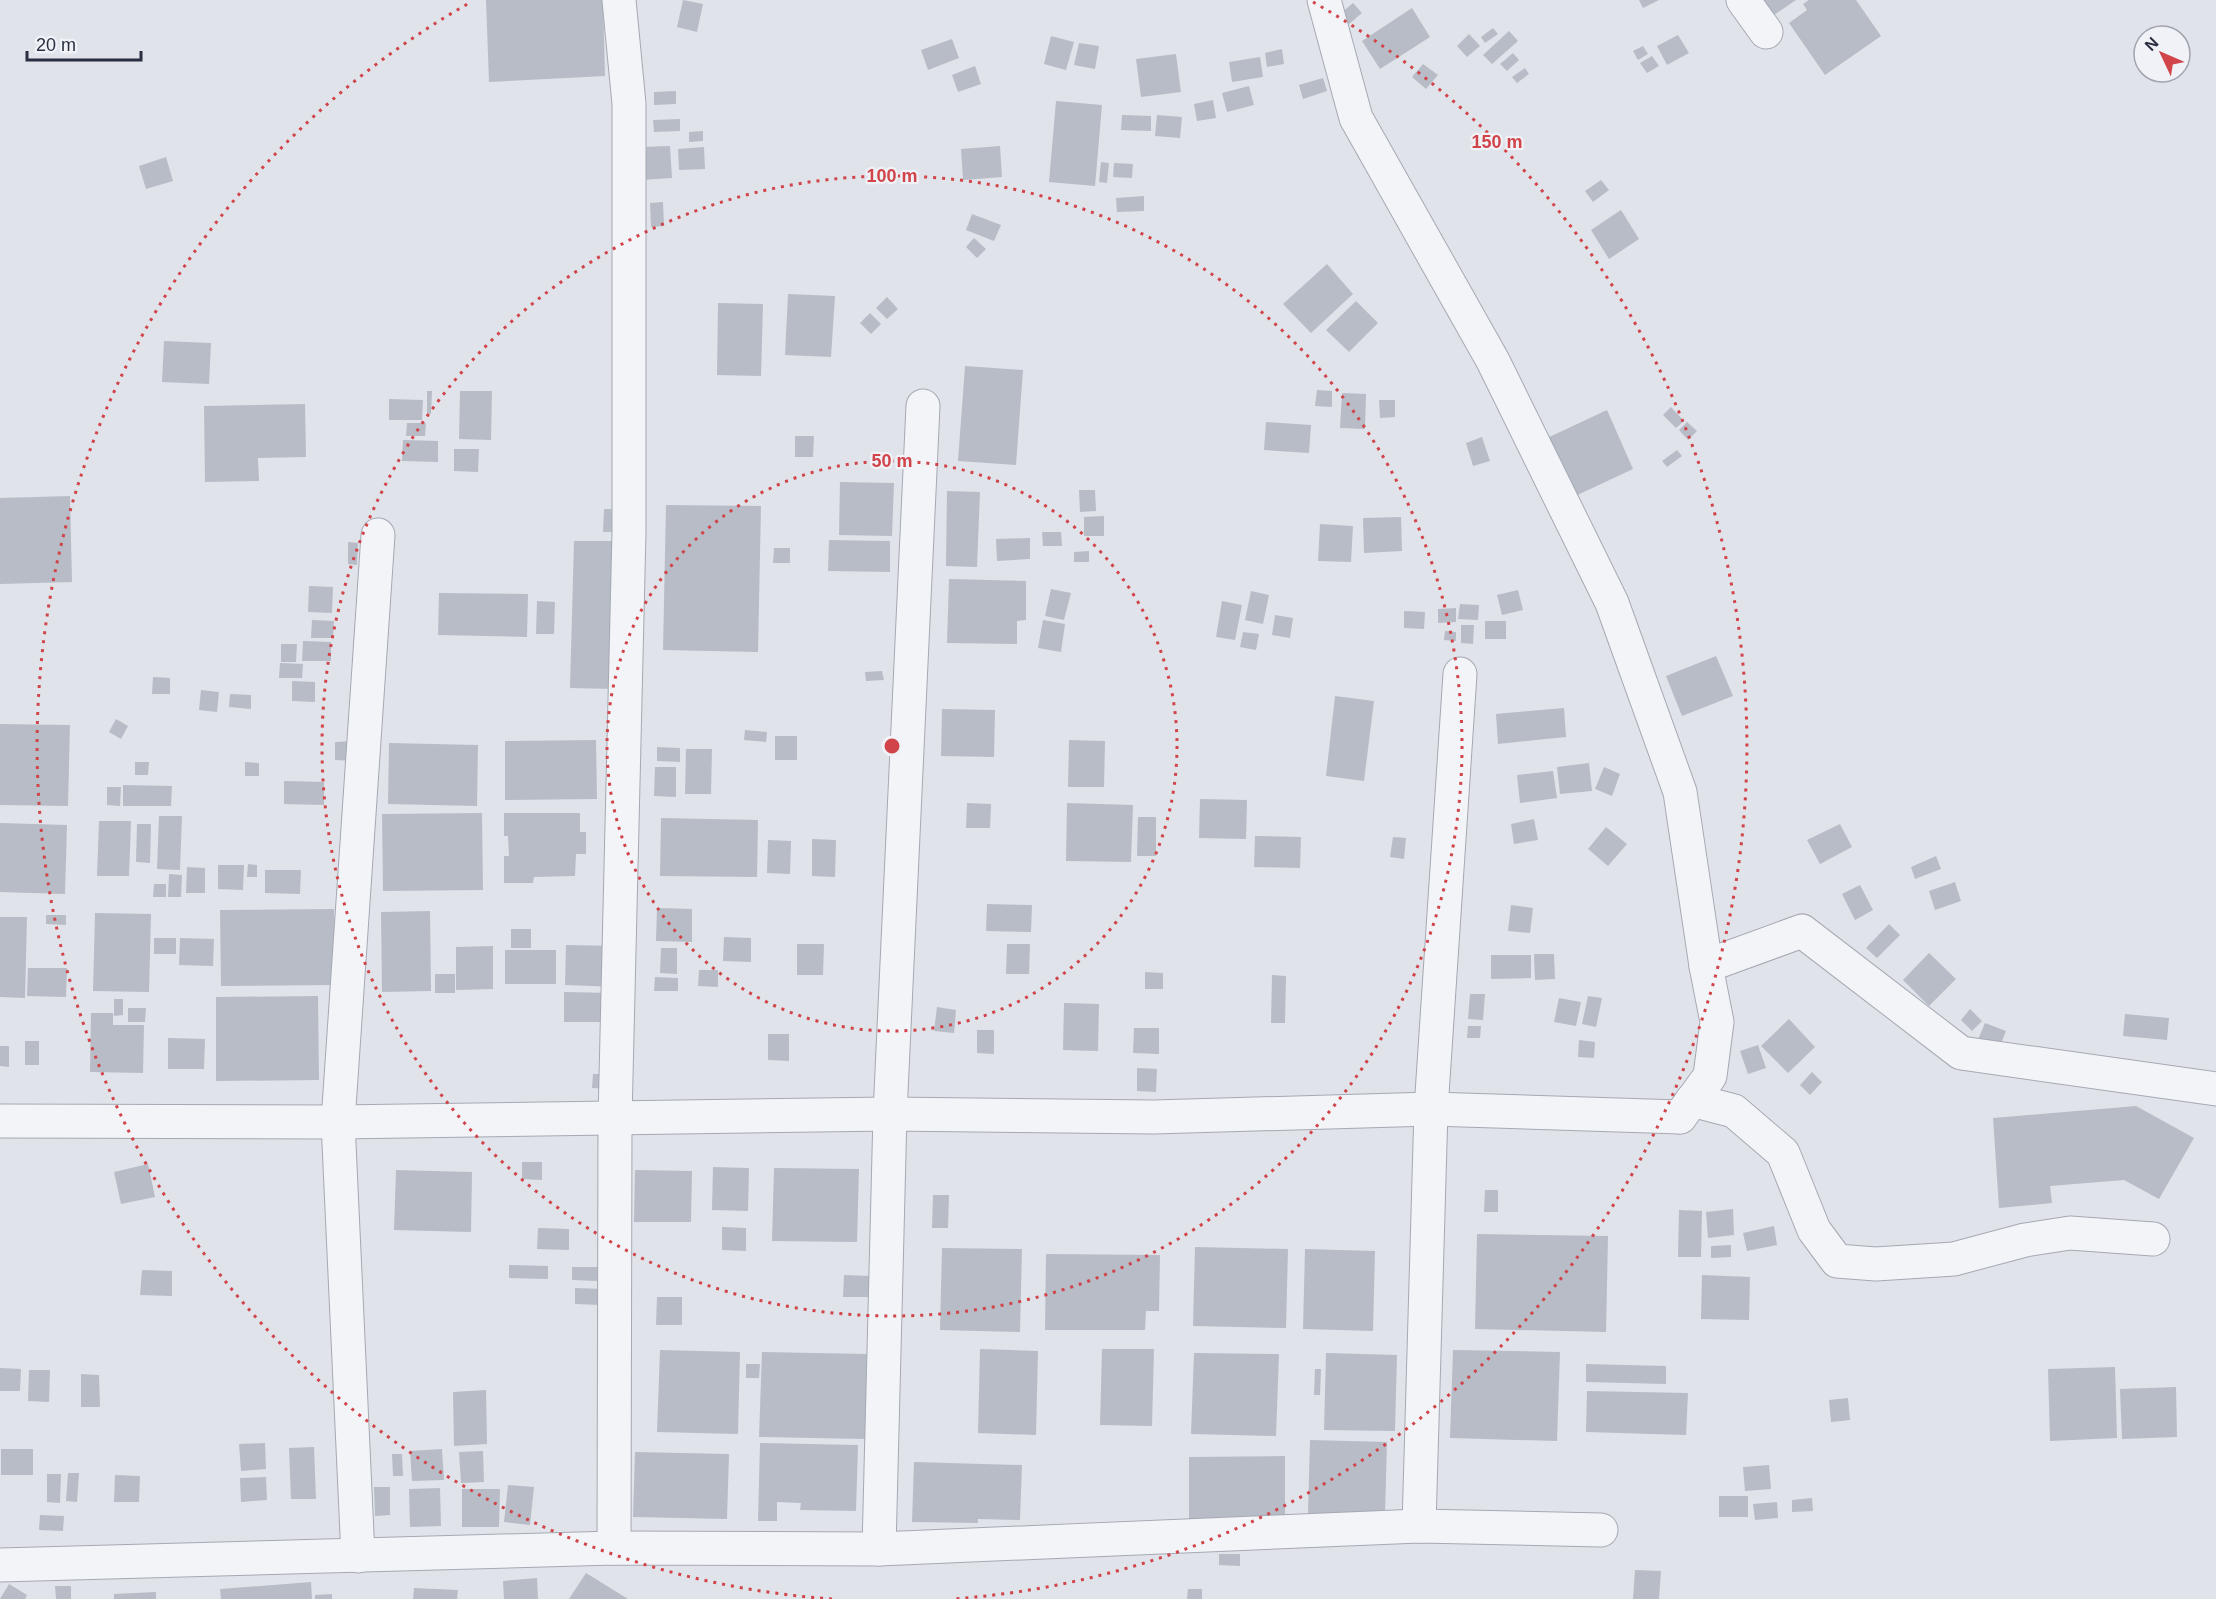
<svg xmlns="http://www.w3.org/2000/svg" width="2216" height="1599" viewBox="0 0 2216 1599" font-family="Helvetica,sans-serif">
<style>
.building{fill:#b7bcc6}
.lines{fill:none;stroke-linecap:round;stroke-linejoin:round}
.minor-casing{stroke:#a5a9b3;stroke-width:35}
.tertiary-casing{stroke:#a5a9b3;stroke-width:35}
.minor{stroke:#f3f4f8;stroke-width:33}
.tertiary{stroke:#f3f4f8;stroke-width:33}
.ring{fill:none;stroke:#d0444a;stroke-width:3;stroke-dasharray:3 6}
.centre{fill:#d0444a;stroke:#f0f2f7;stroke-width:3}
.ring-label{font-size:18px;text-anchor:middle;font-weight:bold;fill:#d0444a;stroke:#f0f2f7;stroke-width:4.5;stroke-linejoin:round;paint-order:stroke}
</style>
<rect width="100%" height="100%" fill="#e0e3e9"/>
<g class="building">
<path d="M486 0H603L605 76 489 82Z"/>
<path d="M683 0 703 4 697 32 677 27Z"/>
<path d="M1639 0H1659L1643 8Z"/>
<path d="M1763 0H1796L1774 15Z"/>
<path d="M1809 0H1856L1881 36 1825 75 1789 23 1807 10 1803 4Z"/>
<path d="M1353 3 1362 13 1349 24 1340 14Z"/>
<path d="M1412 8 1430 37 1380 69 1362 41Z"/>
<path d="M1493 28 1498 34 1485 43 1481 37Z"/>
<path d="M1509 31 1518 41 1492 64 1483 55Z"/>
<path d="M1469 34 1480 46 1467 57 1457 46Z"/>
<path d="M1678 35 1689 53 1667 65 1657 46Z"/>
<path d="M1051 36 1074 42 1066 70 1044 64Z"/>
<path d="M952 39 959 58 928 70 921 50Z"/>
<path d="M1079 43 1099 46 1095 69 1074 65Z"/>
<path d="M1643 46 1648 54 1638 60 1633 51Z"/>
<path d="M1282 49 1284 64 1267 67 1265 53Z"/>
<path d="M1513 53 1519 60 1507 71 1500 64Z"/>
<path d="M1176 54 1181 92 1141 97 1136 59Z"/>
<path d="M1652 56 1659 66 1647 73 1640 63Z"/>
<path d="M1260 57 1263 77 1232 82 1229 62Z"/>
<path d="M1423 64 1438 75 1426 89 1412 77Z"/>
<path d="M975 66 981 84 958 92 952 75Z"/>
<path d="M1525 68 1529 74 1517 83 1512 77Z"/>
<path d="M1323 78 1327 91 1303 99 1299 85Z"/>
<path d="M1249 86 1254 105 1227 112 1222 93Z"/>
<path d="M676 91V104L654 105V92Z"/>
<path d="M1213 100 1216 118 1197 121 1194 104Z"/>
<path d="M1056 101 1102 105 1095 186 1049 182Z"/>
<path d="M1122 115 1151 116V131L1121 130Z"/>
<path d="M1157 115 1182 117 1180 138 1155 136Z"/>
<path d="M680 119V131L654 132 653 120Z"/>
<path d="M703 131V141L689 142V132Z"/>
<path d="M670 146 672 178 642 180 640 147Z"/>
<path d="M1000 146 1002 177 963 180 961 149Z"/>
<path d="M704 147 705 169 679 170 678 149Z"/>
<path d="M166 157 173 181 146 189 139 166Z"/>
<path d="M1101 162 1109 163 1107 183 1099 182Z"/>
<path d="M1114 163 1133 164 1132 178 1113 177Z"/>
<path d="M1601 180 1609 190 1593 202 1585 191Z"/>
<path d="M1144 196V211L1117 212 1116 198Z"/>
<path d="M663 202 664 226 651 227 650 203Z"/>
<path d="M1621 210 1639 239 1609 259 1591 230Z"/>
<path d="M972 214 1001 225 994 241 966 230Z"/>
<path d="M974 238 986 249 977 258 966 247Z"/>
<path d="M1327 264 1353 294 1311 333 1283 304Z"/>
<path d="M788 294 835 296 831 357 785 355Z"/>
<path d="M887 297 898 309 887 319 876 308Z"/>
<path d="M1356 301 1378 323 1349 352 1326 330Z"/>
<path d="M718 303 763 304 761 376 717 375Z"/>
<path d="M870 313 881 324 871 334 860 323Z"/>
<path d="M164 341 211 343 209 384 162 382Z"/>
<path d="M965 366 1023 370 1016 465 958 461Z"/>
<path d="M1317 390 1332 391V407L1315 406Z"/>
<path d="M427 391H432L431 414 427 413Z"/>
<path d="M460 391H492L491 440 459 439Z"/>
<path d="M1342 393 1366 394 1365 429 1340 428Z"/>
<path d="M389 399 423 400 422 420H389Z"/>
<path d="M1379 400H1395V417L1380 418Z"/>
<path d="M305 404 306 457 258 458 259 481 205 482 204 406Z"/>
<path d="M1671 407 1684 421 1676 428 1663 415Z"/>
<path d="M1607 410 1633 469 1571 498 1545 439Z"/>
<path d="M1266 422 1311 425 1309 453 1264 450Z"/>
<path d="M1687 422 1697 431 1688 440 1679 430Z"/>
<path d="M407 423H426L425 436H406Z"/>
<path d="M795 436H814L813 457H795Z"/>
<path d="M1482 437 1490 461 1473 466 1466 443Z"/>
<path d="M403 440 438 441V462L402 461Z"/>
<path d="M454 449H479L478 472 454 471Z"/>
<path d="M1677 450 1682 456 1667 467 1662 461Z"/>
<path d="M840 482 894 483 892 536 839 535Z"/>
<path d="M1079 490H1095L1096 511 1080 512Z"/>
<path d="M947 491 980 492 977 567 946 566Z"/>
<path d="M70 496 72 582 0 584V498Z"/>
<path d="M666 505 761 506 758 652 663 650Z"/>
<path d="M604 509H614V532H603Z"/>
<path d="M1104 516V536H1084V517Z"/>
<path d="M1401 517 1402 551 1364 553 1363 518Z"/>
<path d="M1320 524 1353 526 1351 562 1318 561Z"/>
<path d="M1042 532H1061L1062 546H1043Z"/>
<path d="M1030 538V559L997 561 996 539Z"/>
<path d="M829 540 890 541V572L828 571Z"/>
<path d="M574 541H618L614 689 570 688Z"/>
<path d="M348 542 358 543 357 565 348 564Z"/>
<path d="M774 548H790V563H773Z"/>
<path d="M1089 551V562H1074V552Z"/>
<path d="M949 579 1026 581V620L1017 621V644L947 643Z"/>
<path d="M309 586 333 587 332 613 308 612Z"/>
<path d="M1051 589 1071 593 1064 620 1045 616Z"/>
<path d="M1518 590 1523 610 1502 615 1497 595Z"/>
<path d="M1251 591 1269 595 1263 624 1245 620Z"/>
<path d="M439 593 528 594 527 637 438 635Z"/>
<path d="M537 601 555 602 554 634H536Z"/>
<path d="M1222 601 1242 605 1235 640 1216 637Z"/>
<path d="M1460 604 1479 605 1478 620 1458 619Z"/>
<path d="M1456 608V622L1438 623V609Z"/>
<path d="M1404 611 1425 612 1424 629 1404 628Z"/>
<path d="M1275 615 1293 618 1290 638 1272 635Z"/>
<path d="M312 620 334 621 333 638H311Z"/>
<path d="M1043 620 1065 624 1061 652 1038 648Z"/>
<rect x="1485" y="621" width="21" height="18"/>
<path d="M1461 625H1474L1473 644 1461 643Z"/>
<path d="M1445 631 1456 632V641L1444 640Z"/>
<path d="M1243 632 1259 634 1256 650 1240 647Z"/>
<path d="M303 641 331 642V661H302Z"/>
<path d="M281 644H297L296 662H281Z"/>
<path d="M1716 656 1733 696 1682 716 1666 676Z"/>
<path d="M280 663 303 664 302 678H279Z"/>
<path d="M882 671 884 680 866 681 865 672Z"/>
<path d="M153 677 170 678V694H152Z"/>
<path d="M292 681 315 682V702L292 701Z"/>
<path d="M201 690 219 692 217 712 199 710Z"/>
<path d="M230 694 251 695V709L229 707Z"/>
<path d="M1335 696 1374 701 1364 781 1326 776Z"/>
<path d="M1564 708 1566 737 1498 744 1496 714Z"/>
<path d="M942 709 995 710 994 757 941 756Z"/>
<path d="M116 719 128 726 121 739 109 732Z"/>
<path d="M0 724 70 725 68 806 0 805Z"/>
<path d="M745 730 767 732 766 742 744 740Z"/>
<rect x="775" y="736" width="22" height="24"/>
<path d="M596 740 597 799 505 800V741Z"/>
<path d="M1069 740 1105 741 1104 787H1068Z"/>
<path d="M355 741V761L335 760V742Z"/>
<path d="M389 743 478 745 477 806 388 804Z"/>
<path d="M657 747 680 748V762L657 761Z"/>
<path d="M686 749H712L711 794H685Z"/>
<path d="M135 762H149L148 775H135Z"/>
<path d="M245 762 259 763V776H245Z"/>
<path d="M1589 763 1592 791 1560 794 1557 767Z"/>
<path d="M655 767H676V797L654 796Z"/>
<path d="M1604 767 1620 774 1612 796 1595 789Z"/>
<path d="M1553 771 1557 798 1520 803 1517 775Z"/>
<path d="M284 781 324 782V805L284 804Z"/>
<path d="M123 785 172 786 171 806H123Z"/>
<path d="M107 787H121L120 806 107 805Z"/>
<path d="M1200 799 1247 800 1246 839 1199 838Z"/>
<path d="M967 803 991 804 990 828H966Z"/>
<path d="M1067 803 1133 805 1131 862 1066 861Z"/>
<path d="M482 813 483 890 383 891 382 814Z"/>
<path d="M504 813H580V832H586V854H576L575 876 534 877 533 883H504V856H509L508 836H504Z"/>
<path d="M159 816H182L180 870 157 869Z"/>
<path d="M1138 817H1156V856H1137Z"/>
<path d="M661 818 758 820 757 877 660 876Z"/>
<path d="M1534 819 1538 840 1514 844 1511 824Z"/>
<path d="M99 821H131L129 876H97Z"/>
<path d="M0 823 67 825 65 894 0 892Z"/>
<path d="M137 824H151L150 863 136 862Z"/>
<path d="M1840 824 1852 847 1820 864 1807 840Z"/>
<path d="M1606 827 1627 844 1608 866 1588 849Z"/>
<path d="M1255 836 1301 837 1300 868 1254 867Z"/>
<path d="M1393 837 1406 838 1404 859 1390 857Z"/>
<path d="M812 839 836 840 835 877 812 876Z"/>
<path d="M768 840 791 841 790 874 767 873Z"/>
<path d="M1936 856 1941 869 1915 879 1911 867Z"/>
<path d="M248 864 257 865V877H247Z"/>
<path d="M218 865H244L243 890 218 889Z"/>
<path d="M187 867 205 868V893H186Z"/>
<path d="M265 870H301L300 894 265 893Z"/>
<path d="M169 874 182 875 181 897H168Z"/>
<path d="M1955 882 1961 901 1935 910 1929 891Z"/>
<path d="M154 884H166V897H153Z"/>
<path d="M1860 885 1873 910 1855 920 1842 894Z"/>
<path d="M987 904 1032 905 1031 932 986 931Z"/>
<path d="M1511 905 1533 908 1530 933 1508 931Z"/>
<path d="M657 908 692 909V942L656 941Z"/>
<path d="M334 909V985L221 986 220 910Z"/>
<path d="M430 911 431 991 382 992 381 912Z"/>
<path d="M95 913 151 914 149 992 93 991Z"/>
<path d="M46 915H66V925L46 924Z"/>
<path d="M0 917H27L25 998 0 997Z"/>
<path d="M1889 924 1900 935 1877 958 1866 948Z"/>
<rect x="511" y="929" width="20" height="19"/>
<path d="M724 937 751 938V962L723 961Z"/>
<rect x="154" y="938" width="22" height="16"/>
<path d="M180 938 214 939 213 966 179 965Z"/>
<path d="M797 944H824L823 975H797Z"/>
<path d="M1007 944H1030L1029 974H1006Z"/>
<path d="M566 945 618 946V987L565 985Z"/>
<path d="M493 946V989L456 990V947Z"/>
<path d="M661 948H677V974L660 973Z"/>
<rect x="505" y="950" width="51" height="34"/>
<path d="M1929 953 1956 979 1929 1006 1903 980Z"/>
<path d="M1534 954H1554L1555 979 1535 980Z"/>
<path d="M1491 955H1531V978L1491 979Z"/>
<path d="M28 968H67L66 997 27 996Z"/>
<path d="M699 970H718V987L698 986Z"/>
<path d="M1145 972 1163 973V989H1145Z"/>
<rect x="435" y="974" width="20" height="19"/>
<path d="M1272 975 1286 976 1285 1023H1271Z"/>
<path d="M655 977 678 978V991H654Z"/>
<path d="M564 992 614 993V1022H564Z"/>
<path d="M1470 994H1485L1483 1020 1468 1019Z"/>
<path d="M318 996 319 1080 216 1081V997Z"/>
<path d="M1588 996 1602 998 1596 1027 1582 1024Z"/>
<path d="M1559 998 1581 1002 1576 1026 1554 1022Z"/>
<path d="M114 999H123V1015L114 1016Z"/>
<path d="M1064 1003 1099 1004 1098 1051 1063 1050Z"/>
<path d="M937 1007 956 1010 954 1033 934 1031Z"/>
<path d="M128 1008H146L145 1022H128Z"/>
<path d="M1970 1009 1982 1021 1972 1031 1961 1020Z"/>
<path d="M91 1013H113V1025H144L143 1073 90 1072Z"/>
<path d="M2125 1014 2169 1018 2167 1040 2123 1036Z"/>
<path d="M1789 1019 1815 1047 1788 1073 1761 1046Z"/>
<path d="M1985 1023 2006 1031 1998 1051 1977 1042Z"/>
<path d="M1468 1026H1481L1480 1038H1467Z"/>
<path d="M1134 1028H1159V1054L1133 1053Z"/>
<path d="M977 1030H994V1054L977 1053Z"/>
<path d="M768 1034H789V1061L768 1060Z"/>
<path d="M168 1038 205 1039 204 1069H168Z"/>
<path d="M1579 1040 1595 1042 1594 1058 1578 1057Z"/>
<rect x="25" y="1041" width="14" height="24"/>
<path d="M1758 1045 1766 1068 1748 1074 1740 1051Z"/>
<path d="M0 1046H9V1067L0 1066Z"/>
<path d="M1137 1068 1157 1069 1156 1092 1137 1091Z"/>
<path d="M1812 1072 1822 1082 1810 1095 1800 1085Z"/>
<path d="M593 1074H612L611 1089 592 1088Z"/>
<path d="M2136 1106 2194 1138 2159 1199 2124 1180 2050 1186 2052 1203 1999 1208 1993 1118Z"/>
<path d="M522 1162H542V1180L522 1179Z"/>
<path d="M148 1164 155 1197 121 1204 114 1172Z"/>
<path d="M713 1167 749 1168 748 1211 712 1210Z"/>
<path d="M774 1168 859 1169 857 1242 772 1241Z"/>
<path d="M396 1170 472 1172 471 1232 394 1230Z"/>
<path d="M635 1170 692 1171 691 1222H634Z"/>
<path d="M1485 1190H1498V1212H1484Z"/>
<path d="M933 1195H949L948 1228H932Z"/>
<path d="M1733 1209 1734 1235 1708 1238 1706 1212Z"/>
<path d="M1679 1210 1702 1211 1701 1257H1678Z"/>
<path d="M1774 1226 1777 1245 1747 1251 1743 1233Z"/>
<path d="M722 1227 746 1228V1251L722 1250Z"/>
<path d="M538 1228 569 1229V1250L537 1249Z"/>
<path d="M1477 1234 1608 1236 1606 1332 1475 1329Z"/>
<path d="M1731 1245V1257L1711 1258V1246Z"/>
<path d="M1195 1247 1288 1249 1286 1328 1193 1326Z"/>
<path d="M942 1248 1022 1249 1020 1332 940 1330Z"/>
<path d="M1305 1249 1375 1251 1373 1331 1303 1329Z"/>
<path d="M1046 1254 1160 1255 1159 1311H1146L1145 1330H1045Z"/>
<path d="M509 1265 548 1266V1279L509 1278Z"/>
<path d="M572 1267H598L597 1281 572 1280Z"/>
<path d="M142 1270 172 1271V1296L140 1295Z"/>
<path d="M844 1275 871 1276 870 1297H843Z"/>
<path d="M1702 1275 1750 1277 1749 1320 1701 1319Z"/>
<path d="M575 1288 602 1289 601 1305 575 1304Z"/>
<path d="M657 1297H682V1325H656Z"/>
<path d="M980 1349 1038 1351 1036 1435 978 1433Z"/>
<path d="M1102 1349H1154L1152 1426 1100 1425Z"/>
<path d="M660 1350 740 1352 738 1434 657 1432Z"/>
<path d="M1453 1350 1560 1352 1557 1441 1450 1438Z"/>
<path d="M762 1352 867 1354 865 1439 759 1437Z"/>
<path d="M1194 1353 1279 1354 1276 1436 1191 1434Z"/>
<path d="M1326 1353 1397 1355 1395 1431 1324 1430Z"/>
<path d="M746 1364H760L759 1378H746Z"/>
<path d="M1586 1364 1666 1366V1384L1586 1382Z"/>
<path d="M2115 1367 2117 1438 2050 1441 2048 1369Z"/>
<path d="M0 1368 21 1369 20 1391H0Z"/>
<path d="M1315 1369H1321L1320 1395H1314Z"/>
<path d="M29 1370H50L49 1402 28 1401Z"/>
<path d="M81 1374 99 1375 100 1407H81Z"/>
<path d="M2176 1387 2177 1437 2122 1439 2120 1389Z"/>
<path d="M486 1390 487 1444 454 1446 453 1392Z"/>
<path d="M1587 1391 1688 1393 1686 1435 1586 1432Z"/>
<path d="M1848 1398 1850 1420 1831 1422 1829 1400Z"/>
<path d="M1310 1440 1387 1442 1385 1515 1308 1513Z"/>
<path d="M265 1443 266 1469 241 1471 239 1444Z"/>
<path d="M760 1443 858 1445 856 1511 800 1510 801 1503 777 1502V1521H758Z"/>
<path d="M314 1447 316 1499H291L289 1448Z"/>
<rect x="1" y="1449" width="32" height="26"/>
<path d="M442 1449 444 1480 412 1481 410 1451Z"/>
<path d="M483 1451 484 1482 461 1483 459 1452Z"/>
<path d="M635 1452 729 1454 727 1519 633 1517Z"/>
<path d="M392 1454H402L403 1476H393Z"/>
<path d="M1285 1456V1522H1189V1457Z"/>
<path d="M914 1462 1022 1465 1020 1520 978 1519V1523L912 1522Z"/>
<path d="M1769 1465 1771 1489 1745 1491 1743 1467Z"/>
<path d="M68 1473H79L77 1502 66 1501Z"/>
<path d="M47 1474H61L60 1503 47 1502Z"/>
<path d="M115 1475 140 1476 139 1502H114Z"/>
<path d="M266 1477 267 1500 241 1502 240 1478Z"/>
<path d="M508 1485 534 1487 530 1525 504 1522Z"/>
<path d="M374 1487H390V1515L375 1516Z"/>
<path d="M440 1488 441 1526 410 1527 409 1489Z"/>
<path d="M462 1489H500L499 1527H462Z"/>
<rect x="1719" y="1496" width="29" height="21"/>
<path d="M1812 1498 1813 1511 1792 1512V1500Z"/>
<path d="M1777 1502 1778 1518 1755 1520 1753 1504Z"/>
<path d="M40 1515 64 1516 63 1531 39 1530Z"/>
<path d="M1219 1554H1240V1566L1219 1565Z"/>
<path d="M1635 1570 1661 1571 1659 1599H1633Z"/>
<path d="M586 1573 628 1599H569Z"/>
<path d="M537 1578 538 1599H504L503 1581Z"/>
<path d="M311 1582 312 1599H221L220 1589Z"/>
<path d="M9 1584 27 1595 25 1599H0Z"/>
<path d="M55 1586H71V1599H56Z"/>
<path d="M414 1588 458 1590 457 1599H413Z"/>
<path d="M1188 1589H1202V1599H1187Z"/>
<path d="M156 1592V1599H114V1594Z"/>
<path d="M332 1594V1599H315V1595Z"/>
</g>
<g class="lines">
<g class="minor-casing">
<g id="minor">
<path d="M1324 0 1356 118 1493 361 1612 603 1680 792 1706 966 1717 1022 1710 1076 1680 1117"/>
<path d="M1743 0 1766 32"/>
<path d="M1706 966 1802 931 1961 1053 2216 1089"/>
<path d="M1692 1100 1734 1111 1783 1153 1814 1230 1837 1261 1876 1264 1954 1259 2025 1240 2070 1233 2153 1239"/>
<path d="M1419 1526 1431 1109 1460 674"/>
<path d="M614 1548 615 1119 629 532V104L619 0"/>
<path d="M879 1549 890 1114 923 406"/>
<path d="M358 1556 338 1122 378 535"/>
<path d="M0 1565 614 1548 879 1549 1419 1526 1601 1530"/>
</g>
</g>
<g class="tertiary-casing">
<path id="tertiary" d="M0 1121 338 1122 890 1114 1154 1117 1431 1109 1680 1117"/>
</g>
<use href="#minor" class="minor"/>
<use href="#tertiary" class="tertiary"/>
</g>
<g class="ring">
<circle cx="892" cy="746" r="285"/>
<circle cx="892" cy="746" r="570"/>
<path d="M832 1599A855 855 0 0 1 471 2M1313 2A855 855 0 0 1 952 1599"/>
</g>
<circle cx="892" cy="746" r="9" class="centre"/>
<g class="ring-label">
<text x="1497" y="148">150 m</text>
<text x="892" y="182">100 m</text>
<text x="892" y="467">50 m</text>
</g>
<g transform="translate(2162 54) rotate(314)"><circle r="28" fill="#f0f2f7" stroke="#a0a4ae" stroke-width="1.5"/>
<path d="M0-4.5L10 22L0 15L-10 22Z" fill="#d0444a"/>
<text y="-9" font-size="16" font-weight="bold" text-anchor="middle" fill="#292f41">N</text>
</g>
<path d="M27 51v9h114v-9" fill="none" stroke="#292f41" stroke-width="3"/>
<text x="36" y="51" font-size="18" fill="#292f41" stroke="#f0f2f7" stroke-width="4.5" paint-order="stroke">20 m</text>
</svg>
